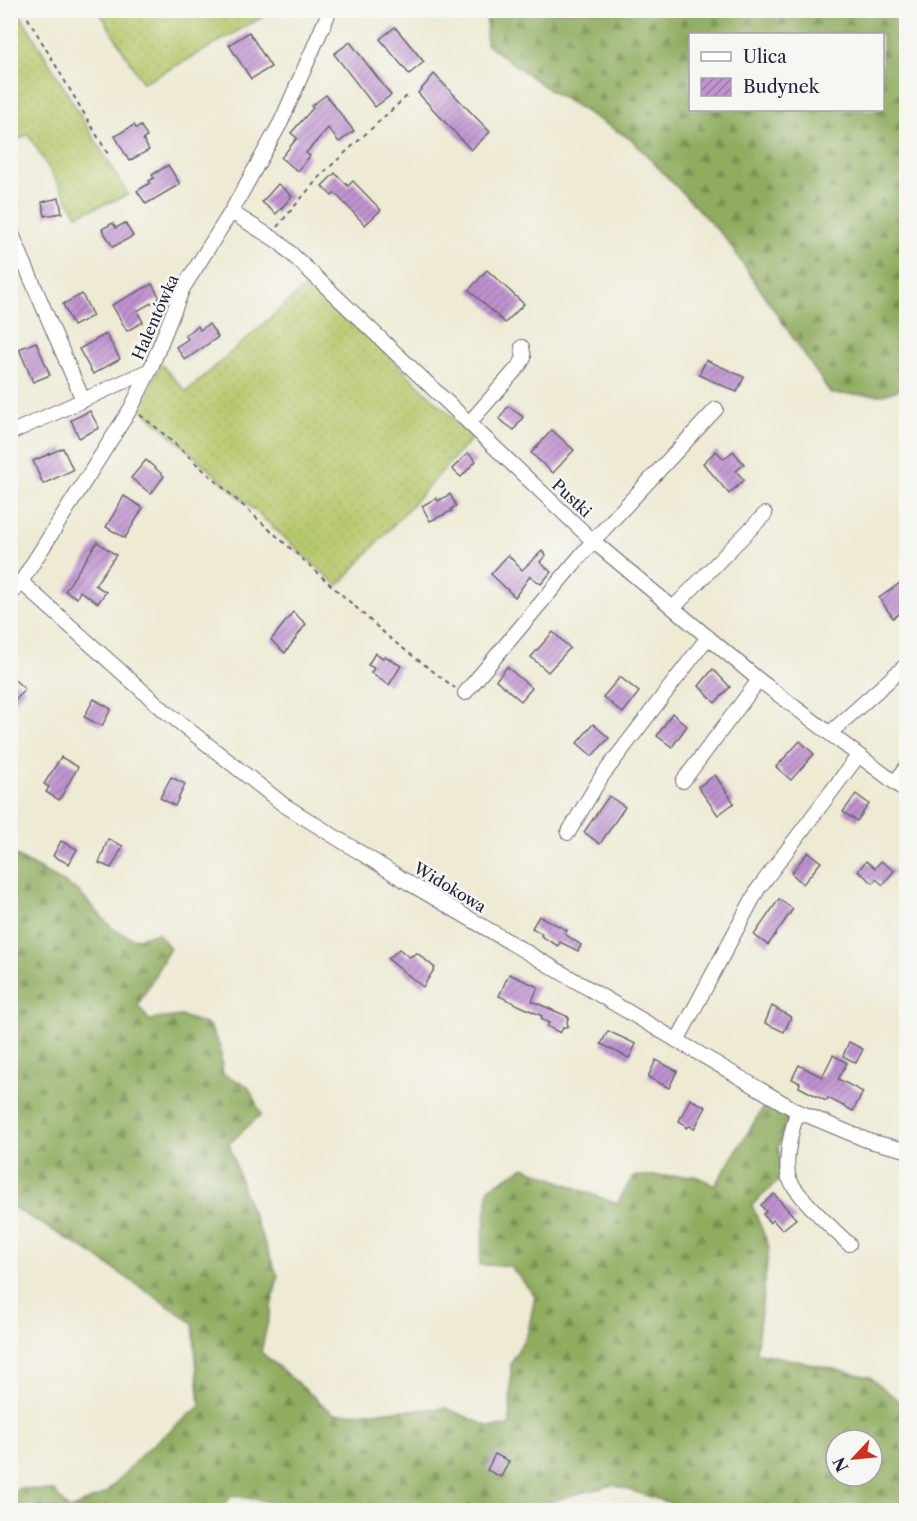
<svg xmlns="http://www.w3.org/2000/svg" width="917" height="1521" viewBox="0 0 917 1521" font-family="'Libre Caslon Text',serif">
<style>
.grass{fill:url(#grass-dots);stroke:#6c7553;stroke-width:1.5}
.forest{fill:url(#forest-firs);stroke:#59674d;stroke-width:1.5;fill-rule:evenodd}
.building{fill:url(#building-hatch)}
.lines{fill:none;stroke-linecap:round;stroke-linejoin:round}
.minor-casing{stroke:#696871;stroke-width:16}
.path{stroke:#696871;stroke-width:2;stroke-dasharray:4.5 4.5;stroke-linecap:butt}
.minor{stroke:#fff;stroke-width:14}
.labels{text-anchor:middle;stroke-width:5;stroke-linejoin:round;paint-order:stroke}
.street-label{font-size:16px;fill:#22223b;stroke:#f6f6f2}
</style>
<defs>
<pattern id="grass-dots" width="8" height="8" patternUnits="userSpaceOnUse" patternTransform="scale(1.5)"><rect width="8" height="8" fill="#b5c86b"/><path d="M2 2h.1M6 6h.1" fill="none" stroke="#9bac5e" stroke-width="1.8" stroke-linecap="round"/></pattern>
<pattern id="forest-firs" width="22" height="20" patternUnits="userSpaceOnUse" patternTransform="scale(1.5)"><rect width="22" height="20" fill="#90ac5f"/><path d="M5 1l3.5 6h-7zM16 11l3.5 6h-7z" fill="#758c50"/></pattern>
<pattern id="building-hatch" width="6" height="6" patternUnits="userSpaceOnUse" patternTransform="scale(1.5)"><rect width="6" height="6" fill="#c093d0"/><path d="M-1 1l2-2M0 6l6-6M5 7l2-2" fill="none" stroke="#9c78aa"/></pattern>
</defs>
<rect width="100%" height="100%" fill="#f6f6f2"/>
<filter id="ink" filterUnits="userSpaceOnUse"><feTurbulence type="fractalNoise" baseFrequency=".0167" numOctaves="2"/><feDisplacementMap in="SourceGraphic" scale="12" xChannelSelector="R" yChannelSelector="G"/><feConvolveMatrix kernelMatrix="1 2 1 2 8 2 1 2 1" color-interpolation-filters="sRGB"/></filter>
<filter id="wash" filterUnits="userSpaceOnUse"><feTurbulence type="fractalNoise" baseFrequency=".008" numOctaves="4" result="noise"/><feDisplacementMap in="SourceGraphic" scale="24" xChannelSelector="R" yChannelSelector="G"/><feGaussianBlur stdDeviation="1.35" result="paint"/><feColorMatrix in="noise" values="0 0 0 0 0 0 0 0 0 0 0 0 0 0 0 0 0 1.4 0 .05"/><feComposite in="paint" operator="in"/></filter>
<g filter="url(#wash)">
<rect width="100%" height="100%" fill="#eeead4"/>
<g class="grass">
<path d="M11 10 18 11 128 195 77 215 28 134 11 143Z"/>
<path d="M99 11H273L187 60 143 83Z"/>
<path d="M311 282 473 437 338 586 140 407 161 364 186 392Z"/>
</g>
<g class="forest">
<path d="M487 11H906V387L884 395 831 394 726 239 632 140 548 89 486 44ZM690 34H882V110H690Z"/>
<path d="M11 853 77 890 113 929 134 939 158 933 170 948 138 1005 149 1020 181 1016 209 1025 220 1047 223 1074 248 1086 261 1114 229 1144 245 1195 278 1276 261 1352 334 1414 446 1408 490 1427 510 1426 511 1363 528 1332 535 1296 510 1266 479 1265 489 1188 524 1167 617 1204 633 1176H695L715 1185 765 1105 789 1115 778 1147 783 1177 752 1205 769 1247 756 1352 870 1377 906 1407V1510H692L613 1485 569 1496 526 1510H310L232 1495 221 1510H11V1492L20 1488 54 1491 69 1510 106 1493 145 1451 200 1406 193 1323 83 1248 11 1206ZM836 1440H872V1476H836Z"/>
</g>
<g id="blocks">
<g class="building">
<path d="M395 27 424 62 409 74 380 39Z"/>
<path d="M249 32 271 67 251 79 229 45Z"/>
<path d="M350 42 391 95 375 107 334 54Z"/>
<path d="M434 74 490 132 471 150 418 93Z"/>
<path d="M326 95 354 131 339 142 328 128 306 153 310 156 298 171 281 158 297 138 291 133 313 108 311 106Z"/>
<path d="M134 125 136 128 141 126 147 137 143 139 149 150 129 161 115 136Z"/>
<path d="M168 165 180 184 146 204 137 191 150 183 149 181 154 178 152 175Z"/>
<path d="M335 173 348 186 353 181 381 210 365 225 335 193 332 196 322 186Z"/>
<path d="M278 184 292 196 276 214 262 202Z"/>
<path d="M59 198 62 213 45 216 42 202Z"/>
<path d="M113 223 116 228 125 223 133 236 113 247 102 229Z"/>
<path d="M487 270 524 304 505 323 469 290Z"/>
<path d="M152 284 160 298 137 311 143 322 127 331 112 305Z"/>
<path d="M82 294 93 316 73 326 63 304Z"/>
<path d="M209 324 218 337 185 360 176 347 188 339 185 335 198 326 200 330Z"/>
<path d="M106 334 120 359 93 374 79 349Z"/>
<path d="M36 342 50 375 33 382 19 349Z"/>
<path d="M706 360 744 377 737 392 699 375Z"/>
<path d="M508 406 523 417 514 430 499 419Z"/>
<path d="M90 411 99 428 79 438 71 420Z"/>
<path d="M552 430 574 450 553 473 531 453Z"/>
<path d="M63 448 73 470 43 484 33 461Z"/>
<path d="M716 451 724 459 733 451 744 464 736 471 744 480 729 494 703 463Z"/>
<path d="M468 453 476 461 461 477 452 469Z"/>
<path d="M146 460 164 476 151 494 131 478Z"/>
<path d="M450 494 456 506 451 509 452 511 430 521 422 506 436 498 438 501Z"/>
<path d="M124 496 143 508 125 538 106 527Z"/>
<path d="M97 542 116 555 95 585 106 592 98 603 80 591 77 598 65 591Z"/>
<path d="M542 551 546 555 540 562 551 572 541 584 530 576 515 597 491 574 508 555 522 570Z"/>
<path d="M900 583 906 592V609L893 618 879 598Z"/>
<path d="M293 612 306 624 285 653 271 640Z"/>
<path d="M553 632 570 648 548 672 531 657Z"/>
<path d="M375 653 383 658 385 656 401 666 389 685 371 673 374 668 368 665Z"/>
<path d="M507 667 532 688 521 701 496 680Z"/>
<path d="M713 669 730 687 715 703 699 686Z"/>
<path d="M10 676 25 689 10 707Z"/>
<path d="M620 677 639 692 623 713 603 697Z"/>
<path d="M94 699 111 709 102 726 84 717Z"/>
<path d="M672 713 687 726 672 747 657 736Z"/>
<path d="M593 724 609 738 592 756 577 743Z"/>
<path d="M800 741 814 754 791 780 776 767Z"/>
<path d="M61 757 78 767 59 800 46 792 49 787 44 784Z"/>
<path d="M715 775 734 803 718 815 698 787Z"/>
<path d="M171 777 185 784 175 806 160 798Z"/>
<path d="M856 794 869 804 857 821 843 812Z"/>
<path d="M609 796 625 807 600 844 584 832Z"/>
<path d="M108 839 123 846 111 868 99 863Z"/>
<path d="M61 841 77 849 69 864 53 856Z"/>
<path d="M808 852 821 862 803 884 791 873Z"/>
<path d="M866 861 875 868 881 861 894 871 883 885 876 879 873 883 858 871Z"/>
<path d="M779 899 793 909 768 945 754 935Z"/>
<path d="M539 916 567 930 565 934 581 945 578 951 560 942 558 946 541 936 542 934 532 928Z"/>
<path d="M399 949 409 957 417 953 435 968 423 987 388 959Z"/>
<path d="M509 974 538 987 532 1001 569 1017 567 1021 568 1026 563 1028 560 1033 547 1026 549 1023 541 1019 542 1016 499 996Z"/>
<path d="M772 1006 791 1017 784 1032 765 1023Z"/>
<path d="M608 1031 636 1044 629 1058 601 1044Z"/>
<path d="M849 1042 863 1049 856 1063 843 1056Z"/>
<path d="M833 1055 847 1063 838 1079 863 1092 853 1111 828 1098 826 1101 799 1087 800 1083 792 1079 799 1065 822 1077Z"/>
<path d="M656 1060 677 1071 669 1088 648 1077Z"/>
<path d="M690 1099 706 1107 694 1129 690 1126 686 1128 684 1124 679 1121Z"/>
<path d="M774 1194 796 1219 782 1230 773 1220 770 1223 763 1214 766 1212 761 1205Z"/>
<path d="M495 1454 509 1461 501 1477 487 1470Z"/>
</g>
</g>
</g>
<g filter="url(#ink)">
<use href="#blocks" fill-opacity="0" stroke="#696871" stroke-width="1.5"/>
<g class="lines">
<g class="minor-casing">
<g id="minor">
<path d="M231 212 279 242 593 541 759 680 906 791"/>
<path d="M11 232 83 400"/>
<path d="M469 423 519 366 524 358 522 347"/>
<path d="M10 433 150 370"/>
<path d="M21 582 165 711 284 805 409 883 797 1111 869 1141 906 1150"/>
<path d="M10 596 21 582 131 408 150 370 183 288 231 212 281 122 330 10"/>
<path d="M674 607 765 514"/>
<path d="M465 693 593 541 716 409"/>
<path d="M830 733 906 665"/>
<path d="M683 781 759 680"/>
<path d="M895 782 906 768"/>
<path d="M568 833 602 776 708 637"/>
<path d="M677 1041 758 889 858 756"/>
<path d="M797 1111C792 1132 785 1153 788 1175 791 1191 836 1232 849 1244"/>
</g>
</g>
<g class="path">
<path d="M23 10 108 154"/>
<path d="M277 227 321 175 409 94"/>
<path d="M140 415 157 428 392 640 455 688"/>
</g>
<use href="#minor" class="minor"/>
</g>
</g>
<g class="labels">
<g class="street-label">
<text transform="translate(155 317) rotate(-66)" y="6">Halentówka</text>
<text transform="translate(572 498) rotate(43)" y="6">Pustki</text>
<text transform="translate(450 887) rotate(31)" y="6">Widokowa</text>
</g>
</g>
<rect width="917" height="1521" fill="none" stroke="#f6f6f2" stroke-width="36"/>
<rect x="689" y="33" width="195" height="78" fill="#f6f6f2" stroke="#a1a1a9" stroke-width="1.5"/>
<rect x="701" y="52" width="30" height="9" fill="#ffffff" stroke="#a1a1a9" stroke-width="1.5"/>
<text x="743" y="63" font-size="18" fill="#22223b">Ulica</text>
<rect x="701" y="78" width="30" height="18" fill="url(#building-hatch)" stroke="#a1a1a9" stroke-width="1.5"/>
<text x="743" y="93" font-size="18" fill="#22223b">Budynek</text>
<g transform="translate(854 1458) rotate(244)"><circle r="28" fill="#f6f6f2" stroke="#a1a1a9" stroke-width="1.5"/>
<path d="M0-4.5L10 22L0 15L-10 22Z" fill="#c8321e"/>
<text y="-9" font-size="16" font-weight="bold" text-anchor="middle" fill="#22223b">N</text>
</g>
</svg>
